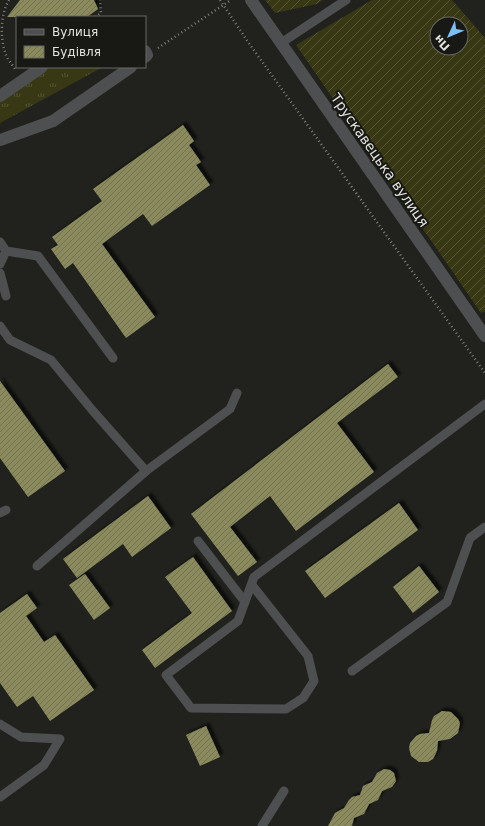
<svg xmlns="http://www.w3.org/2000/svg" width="485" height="826" viewBox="0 0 485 826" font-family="'DejaVu Sans',sans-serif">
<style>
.grass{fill:url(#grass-tufts)}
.garden{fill:url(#garden-furrows);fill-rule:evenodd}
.building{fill:url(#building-hatch);filter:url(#shadow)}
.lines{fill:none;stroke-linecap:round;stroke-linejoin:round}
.path{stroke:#7f7f7c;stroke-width:2.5;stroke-dasharray:1 3;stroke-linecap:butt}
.service{stroke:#4e4f51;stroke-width:9}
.minor{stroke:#4e4f51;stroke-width:12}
.tertiary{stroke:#4e4f51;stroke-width:12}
.labels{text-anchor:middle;stroke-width:4;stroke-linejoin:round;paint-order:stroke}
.street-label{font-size:14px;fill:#e2e2df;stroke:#181814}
</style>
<defs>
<pattern id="grass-tufts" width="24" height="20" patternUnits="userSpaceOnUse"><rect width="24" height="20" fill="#393814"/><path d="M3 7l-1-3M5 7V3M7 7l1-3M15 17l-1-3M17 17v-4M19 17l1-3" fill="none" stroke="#555436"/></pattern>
<pattern id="garden-furrows" width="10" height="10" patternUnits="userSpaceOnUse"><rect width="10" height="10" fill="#393814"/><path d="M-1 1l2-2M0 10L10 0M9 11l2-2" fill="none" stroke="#555436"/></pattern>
<pattern id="building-hatch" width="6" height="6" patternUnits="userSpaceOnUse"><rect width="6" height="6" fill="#8a8a5d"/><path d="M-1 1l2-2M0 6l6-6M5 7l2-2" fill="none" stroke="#727254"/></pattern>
<filter id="shadow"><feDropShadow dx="3.5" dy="-3.5" stdDeviation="1" flood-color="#0009"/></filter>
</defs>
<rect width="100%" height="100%" fill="#21211d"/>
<path class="grass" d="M49 67H103L0 123V100Z"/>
<g class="garden">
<path d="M265 0H323L317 4 275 13Z"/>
<path d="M372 0H452L485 38V311L481 313 296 45ZM437 24H461V48H437Z"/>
</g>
<g class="building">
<path d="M20 0H94L98 9 87 17H7Z"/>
<path d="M183 125 194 141 189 145 201 162 196 165 210 185 152 226 143 214 102 244 155 317 126 338 73 263 65 269 51 249 58 245 52 237 102 201 93 189Z"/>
<path d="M388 364 398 377 337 423 374 472 296 531 270 496 230 527 257 562 238 576 191 514Z"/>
<path d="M0 381 65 471 28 497 0 458Z"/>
<path d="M148 496 171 528 132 557 123 544 77 578 63 559Z"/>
<path d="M399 503 418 530 325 598 305 571Z"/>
<path d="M193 557 232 611 155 668 142 650 192 613 165 577Z"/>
<path d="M419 566 439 592 413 613 393 587Z"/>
<path d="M85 574 110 608 94 620 69 585Z"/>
<path d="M27 594 37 608 26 616 44 642 55 635 94 690 50 721 33 696 17 707 0 683V613Z"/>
<path d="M442 711 451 712 458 719 460 723 458 733 450 739 438 741 437 751 433 759 428 762H419L411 756 409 748 410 743 416 736 420 734 429 733 432 720 434 716Z"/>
<path d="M206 726 220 757 200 766 186 735Z"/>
<path d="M384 769 390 770 394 773 396 781 392 787 382 791 378 800 369 804 364 814 354 818 352 826H328L335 813 344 808 349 800 352 797 360 795 363 786 372 782 377 773Z"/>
</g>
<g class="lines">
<g class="path">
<path d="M9 0C0 15 0 39 6 55 8 60 12 64 15 69"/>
<path d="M220 0 248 42 485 373"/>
<path d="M95 17 101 13 100 0"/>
<path d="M158 48 231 0"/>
</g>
<g class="service">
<path d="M281 43 346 0"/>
<path d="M0 242 6 251 38 256 113 358"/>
<path d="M0 264 6 251"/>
<path d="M0 273 6 296"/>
<path d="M0 326 10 340 51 360 93 411 146 471 230 409 237 393"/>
<path d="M0 513 6 510"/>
<path d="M198 541 245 602"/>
<path d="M37 566 146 471"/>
<path d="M252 585 308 656 314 681 303 698 286 709 191 708 166 675 238 621 254 577 485 404"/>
<path d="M352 671 447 602 470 538 485 527"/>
<path d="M0 724 21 737 60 739 44 765 0 797"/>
<path d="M262 826 284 791"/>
</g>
<g class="minor">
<path d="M145 51 147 55 145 57"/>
<path d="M0 96 42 67"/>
<path d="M0 140 53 121 131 67"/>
</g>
<path class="tertiary" d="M251 0 485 336"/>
</g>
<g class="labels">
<g class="street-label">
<text transform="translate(380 160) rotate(55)" y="5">Трускавецька вулиця</text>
</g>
</g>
<rect x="16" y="16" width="130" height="52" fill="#181814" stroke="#696965"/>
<rect x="24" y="29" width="20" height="6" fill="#4e4f51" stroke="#696965"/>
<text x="52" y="36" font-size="12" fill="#e2e2df">Вулиця</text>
<rect x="24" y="46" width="20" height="12" fill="url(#building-hatch)" stroke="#696965"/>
<text x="52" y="56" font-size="12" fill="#e2e2df">Будівля</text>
<g transform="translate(449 36) rotate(226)"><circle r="19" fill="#181814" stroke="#696965"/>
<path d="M0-3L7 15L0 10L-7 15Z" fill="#7bbef8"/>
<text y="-6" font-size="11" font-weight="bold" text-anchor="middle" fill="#e2e2df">Пн</text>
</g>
</svg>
